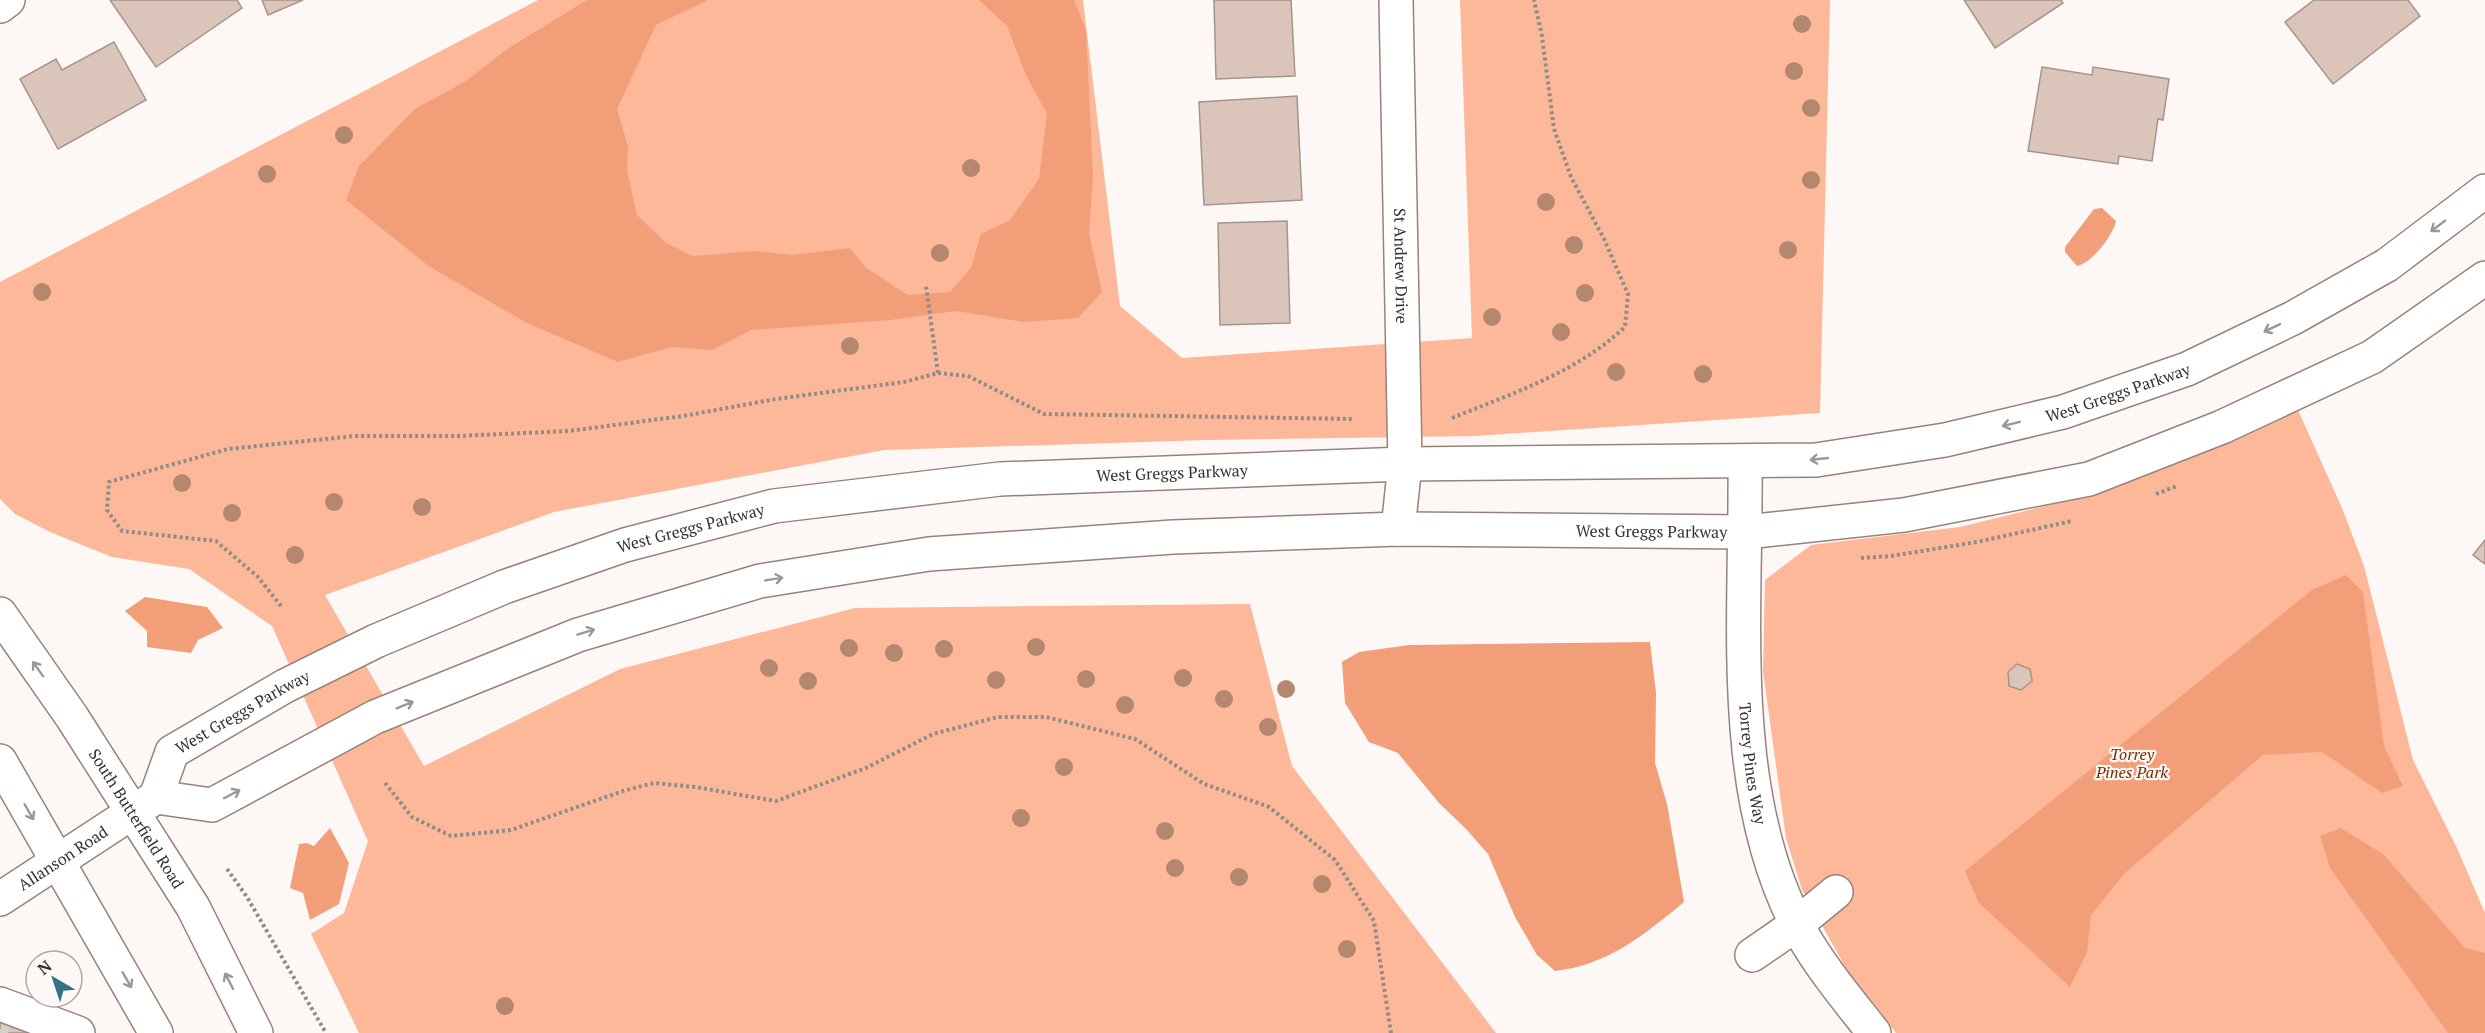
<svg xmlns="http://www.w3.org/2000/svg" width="2485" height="1033" viewBox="0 0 2485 1033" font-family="'PT Serif',serif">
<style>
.green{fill:#fdb89a}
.water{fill:#f29e78}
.building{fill:#dbc5bb;stroke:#a8938a;stroke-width:1.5}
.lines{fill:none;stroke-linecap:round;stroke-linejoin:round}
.minor-tunnel{stroke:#d6d0cd;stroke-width:33;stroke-dasharray:33 16;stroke-linecap:butt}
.minor-casing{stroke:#97837a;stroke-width:36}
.major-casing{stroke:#97837a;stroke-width:36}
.path{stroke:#928b88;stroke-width:4;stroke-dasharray:3 3;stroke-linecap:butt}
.minor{stroke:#fff;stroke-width:33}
.major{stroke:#fff;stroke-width:33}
.tree{fill:#b3886f}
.oneway{stroke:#9c9795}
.labels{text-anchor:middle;stroke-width:4.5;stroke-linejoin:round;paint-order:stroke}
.street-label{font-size:16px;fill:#382f2b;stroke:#fdf8f6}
.park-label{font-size:16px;font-style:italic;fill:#772d00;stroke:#fdf8f6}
</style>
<rect width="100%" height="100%" fill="#fdf8f6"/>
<g class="green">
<path d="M538 0H1083L1120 306 1182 358 1472 338 1460 0H1830L1820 413 1475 436 1207 440 884 450 554 512 325 595 424 766 620 669 855 608 1250 604 1292 766 1496 1033H359L311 934 344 913 368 841 272 626 189 569 112 557 50 532 15 514 0 499V282Z"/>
<path d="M2297 408 2342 508 2364 566 2413 760 2457 848 2485 913V1033H1896L1846 968 1802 890 1786 838 1763 671 1765 580 1811 545 1960 527 2101 492Z"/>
</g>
<g class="water">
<path d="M587 0H708L656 25 617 109 628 146 627 171 637 215 665 242 692 256 756 251 792 255 850 248 866 268 908 295 950 292 971 268 981 234 1010 220 1039 179 1047 114 1025 73 1007 26 979 0H1074L1086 30 1093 176 1089 234 1102 292 1078 318 1024 322 956 311 890 320 751 330 712 350 672 347 618 362 527 323 430 267 346 200 359 166 415 109 466 81 507 49Z"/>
<path d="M2102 208 2116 221C2113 235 2092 263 2077 266L2065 252V247L2094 209Z"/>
<path d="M2346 575 2363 592 2384 746 2403 786 2382 793 2322 752 2263 755 2125 873 2091 915 2087 952 2070 987 1979 903 1965 871 2312 590Z"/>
<path d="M145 597 207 607 223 628 198 640 191 653 147 647V631L125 611Z"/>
<path d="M1650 642 1656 693 1655 763 1667 804 1684 902C1644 935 1608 965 1555 971L1537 955 1515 917 1488 854 1466 829 1439 803 1398 753 1369 742 1345 703 1342 662 1359 652 1409 645Z"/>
<path d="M330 828 349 863 339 904 310 920 303 893 290 888 299 844 307 843 314 846Z"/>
<path d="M2341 828 2384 855 2465 948 2485 953V1033H2448L2330 868 2320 836Z"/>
</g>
<g class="building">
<path d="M110 0H237L242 8 156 67Z"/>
<path d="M262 0H303L268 15Z"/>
<path d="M1214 0H1291L1295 76 1216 79Z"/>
<path d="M1964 0H2061L2063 3 1995 48Z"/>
<path d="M2314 0H2408L2420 16 2333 84 2285 22Z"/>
<path d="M114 42 146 100 58 149 20 79 56 59 62 70Z"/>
<path d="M2042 67 2092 75 2093 67 2169 79 2163 120 2158 119 2152 161 2119 156 2118 164 2028 151Z"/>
<path d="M1297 96 1302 200 1204 205 1199 102Z"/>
<path d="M1287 221 1290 323 1220 325 1218 223Z"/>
<path d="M2485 540V564L2473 555Z"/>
<path d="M2017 664 2030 669 2032 681 2021 690 2009 686 2008 672Z"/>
<path d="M0 1015 60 1033H0Z"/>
</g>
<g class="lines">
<path class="minor-tunnel" d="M0 1030 8 1033"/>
<g class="minor-casing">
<g id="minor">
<path id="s1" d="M1396 0 1405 464 1398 529"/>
<path d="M0 6 8 0"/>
<path id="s2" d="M1745 462C1747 614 1725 796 1802 934 1822 969 1849 1001 1874 1033"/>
<path id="s3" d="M156 797 172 752 285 686 376 641 504 587 625 545 774 506 1000 479 1405 464 1816 460 1945 440 2063 412 2187 369 2293 318 2387 265 2485 191"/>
<path id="s4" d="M156 797 212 805 375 717 578 635 760 581 929 554 1173 537 1398 529 1746 532 1904 515 2089 479 2222 427 2372 357 2485 278"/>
<path id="s5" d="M0 899 156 797"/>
<path d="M1752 955 1797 924 1836 892"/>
<path d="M0 1004 78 1033"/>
</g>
</g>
<g class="major-casing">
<g id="major">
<path id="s6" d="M0 614 72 717 193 907 256 1033"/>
<path d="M0 761 156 1033"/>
</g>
</g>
<g class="path">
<path d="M938 373 968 376 1044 414 1353 419"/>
<path d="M1452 418C1513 393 1576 373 1625 327L1628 294 1604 239 1571 177 1554 129 1542 36 1534 0"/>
<path d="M2156 494 2177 486"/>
<path d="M1861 558 1891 556 1977 542 2072 521"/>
<path d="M281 606 258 577 216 541 122 531 107 510 109 482 228 449 355 436H458L569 431 683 416 776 399 904 382 938 373 926 286"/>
<path d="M385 783 412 817 451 836 511 830 623 791 654 783 695 787 776 801 866 768 933 734 998 717H1046L1135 739 1204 784 1269 807 1335 860 1374 921 1391 1033"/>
<path d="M227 869 247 897 326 1033"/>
</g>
<use href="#minor" class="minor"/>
<use href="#major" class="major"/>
</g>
<g class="tree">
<circle cx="1802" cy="24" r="9"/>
<circle cx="1794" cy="71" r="9"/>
<circle cx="1811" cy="108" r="9"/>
<circle cx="344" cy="135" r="9"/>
<circle cx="971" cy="168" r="9"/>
<circle cx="267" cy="174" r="9"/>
<circle cx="1811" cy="180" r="9"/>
<circle cx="1546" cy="202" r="9"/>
<circle cx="1574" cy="245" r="9"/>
<circle cx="1788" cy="250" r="9"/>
<circle cx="940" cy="253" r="9"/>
<circle cx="42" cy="292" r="9"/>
<circle cx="1585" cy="293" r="9"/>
<circle cx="1492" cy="317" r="9"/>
<circle cx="1561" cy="332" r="9"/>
<circle cx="850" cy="346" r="9"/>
<circle cx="1616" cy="372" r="9"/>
<circle cx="1703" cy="374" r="9"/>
<circle cx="182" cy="483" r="9"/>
<circle cx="334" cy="502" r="9"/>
<circle cx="422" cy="507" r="9"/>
<circle cx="232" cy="513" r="9"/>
<circle cx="295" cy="555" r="9"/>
<circle cx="1036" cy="647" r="9"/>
<circle cx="849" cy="648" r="9"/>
<circle cx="944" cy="649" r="9"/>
<circle cx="894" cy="653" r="9"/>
<circle cx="769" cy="668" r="9"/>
<circle cx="1183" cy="678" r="9"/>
<circle cx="1086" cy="679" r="9"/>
<circle cx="996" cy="680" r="9"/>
<circle cx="808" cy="681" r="9"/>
<circle cx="1286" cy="689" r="9"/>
<circle cx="1224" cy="699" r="9"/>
<circle cx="1125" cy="705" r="9"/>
<circle cx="1268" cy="727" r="9"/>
<circle cx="1064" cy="767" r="9"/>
<circle cx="1021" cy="818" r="9"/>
<circle cx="1165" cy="831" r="9"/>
<circle cx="1175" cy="868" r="9"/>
<circle cx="1239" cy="877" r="9"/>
<circle cx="1322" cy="884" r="9"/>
<circle cx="1347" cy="949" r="9"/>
<circle cx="505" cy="1006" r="9"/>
</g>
<defs><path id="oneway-shaft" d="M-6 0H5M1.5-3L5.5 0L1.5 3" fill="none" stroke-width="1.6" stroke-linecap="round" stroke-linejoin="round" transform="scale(1.5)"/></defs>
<g class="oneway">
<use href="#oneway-shaft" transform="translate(2438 226) rotate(143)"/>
<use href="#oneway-shaft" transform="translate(2272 328) rotate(155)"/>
<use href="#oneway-shaft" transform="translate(2011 424) rotate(166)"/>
<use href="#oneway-shaft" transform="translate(1819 459) rotate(174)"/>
<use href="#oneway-shaft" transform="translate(774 579) rotate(-9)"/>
<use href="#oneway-shaft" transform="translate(586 632) rotate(-17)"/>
<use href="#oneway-shaft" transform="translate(38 669) rotate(-125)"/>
<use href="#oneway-shaft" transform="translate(405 705) rotate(-22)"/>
<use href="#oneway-shaft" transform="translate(232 794) rotate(-28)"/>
<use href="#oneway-shaft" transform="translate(29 812) rotate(60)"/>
<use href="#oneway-shaft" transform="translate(127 980) rotate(60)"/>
<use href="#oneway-shaft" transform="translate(229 981) rotate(-117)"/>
</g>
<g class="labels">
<g class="street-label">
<text dy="6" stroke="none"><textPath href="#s1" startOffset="266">St Andrew Drive</textPath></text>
<text dy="6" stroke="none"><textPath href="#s3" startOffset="2055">West Greggs Parkway</textPath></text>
<text dy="6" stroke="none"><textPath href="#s3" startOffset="1101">West Greggs Parkway</textPath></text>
<text dy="6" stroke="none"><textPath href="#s3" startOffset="615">West Greggs Parkway</textPath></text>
<text dy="6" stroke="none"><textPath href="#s4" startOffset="1545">West Greggs Parkway</textPath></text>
<text dy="6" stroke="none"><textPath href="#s3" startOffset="129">West Greggs Parkway</textPath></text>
<text dy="6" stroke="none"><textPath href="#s2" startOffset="302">Torrey Pines Way</textPath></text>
<text dy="6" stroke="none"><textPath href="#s6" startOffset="246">South Butterfield Road</textPath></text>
<text dy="6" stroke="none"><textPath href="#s5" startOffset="75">Allanson Road</textPath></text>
</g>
<g class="park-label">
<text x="2132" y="760">Torrey<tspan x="2132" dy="18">Pines Park</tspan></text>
</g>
</g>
<g transform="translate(54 979) rotate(321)"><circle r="28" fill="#fdf8f6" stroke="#aea8a5" stroke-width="1.5"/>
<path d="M0-4.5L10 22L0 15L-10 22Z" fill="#347288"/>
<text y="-9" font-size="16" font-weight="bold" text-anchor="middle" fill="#382f2b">N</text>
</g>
</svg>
